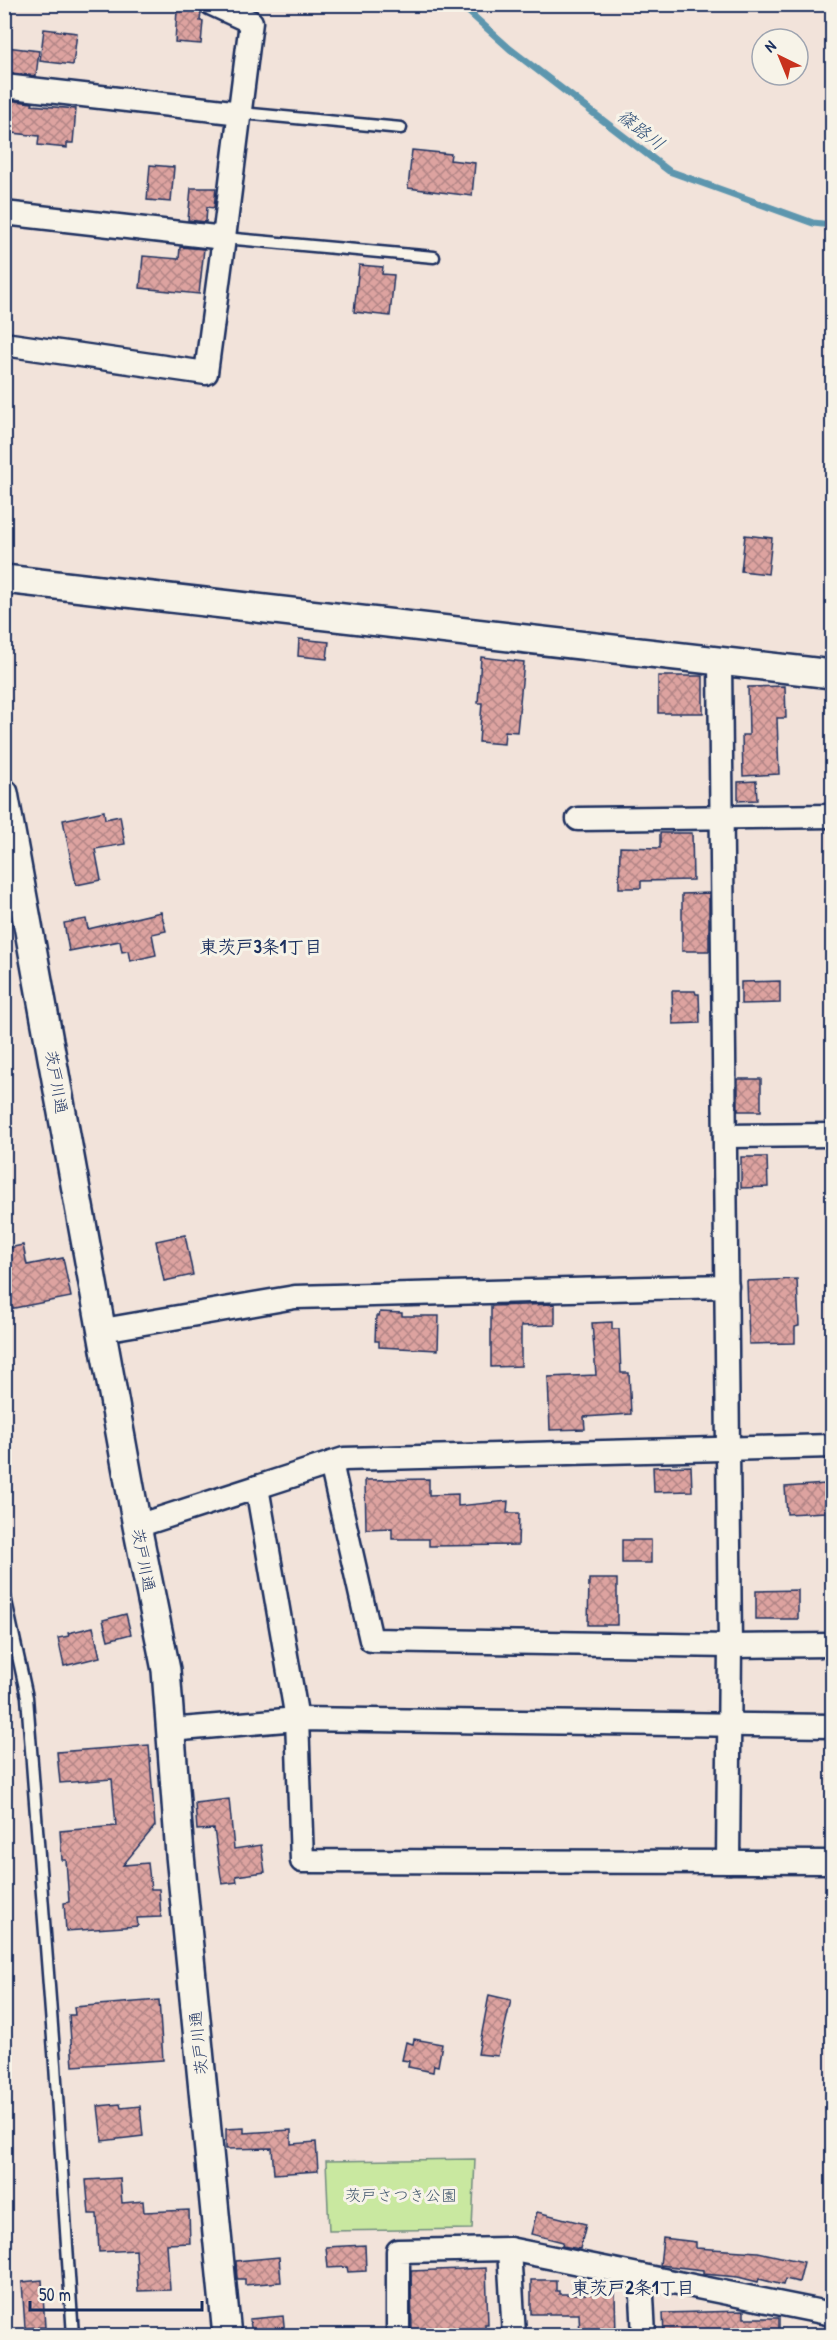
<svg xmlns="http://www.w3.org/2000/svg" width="837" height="2340" viewBox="0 0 837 2340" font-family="'Patrick Hand','Klee One',sans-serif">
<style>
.park{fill:#c9e8a0;stroke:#728c7f;stroke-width:1.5}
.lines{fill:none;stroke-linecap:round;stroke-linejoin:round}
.stream{stroke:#5d96ae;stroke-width:7}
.building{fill:url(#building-cross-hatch);stroke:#1b2f5e;stroke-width:1.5}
.service-casing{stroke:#1b2f5e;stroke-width:15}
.minor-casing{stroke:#1b2f5e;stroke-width:27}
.tertiary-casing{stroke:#1b2f5e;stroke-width:32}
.service{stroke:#f7f3e8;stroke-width:10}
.minor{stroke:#f7f3e8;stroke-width:22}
.tertiary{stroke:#f7f3e8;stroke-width:27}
.labels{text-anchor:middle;stroke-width:6;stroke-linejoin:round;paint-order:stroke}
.street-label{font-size:16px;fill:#1b2f5e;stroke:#f7f3e8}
.park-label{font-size:16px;fill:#3e546b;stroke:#f7f3e8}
.water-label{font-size:18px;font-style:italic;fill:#315179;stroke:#f7f3e8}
.neighbourhood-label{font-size:18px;font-weight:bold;fill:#1b2f5e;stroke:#f7f3e8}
</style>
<defs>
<pattern id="building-cross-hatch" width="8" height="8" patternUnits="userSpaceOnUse" patternTransform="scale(1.5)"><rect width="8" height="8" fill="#dda3a0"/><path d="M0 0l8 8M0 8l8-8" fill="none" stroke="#b28586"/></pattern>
</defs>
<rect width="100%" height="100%" fill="#f2e3da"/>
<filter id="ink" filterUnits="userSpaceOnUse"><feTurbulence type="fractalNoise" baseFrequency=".0167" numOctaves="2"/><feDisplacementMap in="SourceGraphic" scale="12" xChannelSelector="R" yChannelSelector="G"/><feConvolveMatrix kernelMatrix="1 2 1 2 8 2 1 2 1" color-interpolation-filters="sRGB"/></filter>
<g filter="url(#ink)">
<path class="park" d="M475 2159 472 2229 329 2231 326 2161Z"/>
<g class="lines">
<path class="stream" d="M460 4 510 49 669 171 813 223 832 225"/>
</g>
<g class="building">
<path d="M177 10 201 12 200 21H203L201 44 175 42Z"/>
<path d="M44 29 77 33 73 65 40 61Z"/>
<path d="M6 47 39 51 36 76 4 72Z"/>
<path d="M6 100 33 103 32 105 76 109 73 143H67V148L38 145 39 136 4 132Z"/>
<path d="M412 150 451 154 450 160 475 163 472 196 408 188Z"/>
<path d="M150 165 174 167 171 202 147 200Z"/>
<path d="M191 188H216L214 208 207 207 206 222 188 220Z"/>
<path d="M180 247 204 249 199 294 140 288 143 256 179 259Z"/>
<path d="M359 265 383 267 382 274 394 275 390 316 354 312Z"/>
<path d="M745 535 772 538 768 574 741 571Z"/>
<path d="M299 639 329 642 327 659 298 656Z"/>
<path d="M481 657 524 662 517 732 505 731 504 744 479 742 482 703H478Z"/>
<rect x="658" y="676" width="45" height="37"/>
<path d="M785 686 786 718H777L779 774 743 776 742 735H749L748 687Z"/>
<path d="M756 781 757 800 738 801V782Z"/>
<path d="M104 811 105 819 120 816 125 844 95 849 101 880 76 885 63 820Z"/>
<path d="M660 833H692L693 880 641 881V888H619L620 847 660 848Z"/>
<path d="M709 893V951H682V894Z"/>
<path d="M161 912 166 931 152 934 156 955 130 961 128 951 122 952 120 941 69 951 64 923 86 919 88 929Z"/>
<path d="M780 981V1003L741 1004V982Z"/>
<path d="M672 991H695L696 994H699L700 1023 673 1024Z"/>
<rect x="738" y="1079" width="23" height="32"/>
<path d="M741 1157H767L768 1187 741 1188Z"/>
<path d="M185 1235 193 1275 164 1281 156 1241Z"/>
<path d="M23 1245 27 1265 63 1258 71 1297 4 1310V1249Z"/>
<path d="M797 1279 799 1326 795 1327V1343L749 1344 747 1281Z"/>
<path d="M555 1304V1325L521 1326V1366L491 1367V1306Z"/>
<path d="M380 1312 402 1313V1316H439L438 1350 379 1347V1341H375L376 1316H379Z"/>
<path d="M612 1322V1329H619L621 1373H629L631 1414 584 1417 585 1429 550 1430 548 1377 596 1375 592 1323Z"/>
<path d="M691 1466 692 1491 654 1492 653 1467Z"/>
<path d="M429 1479V1495L458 1494V1506L508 1501 507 1513H519L518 1545 429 1546V1539H392V1528L366 1529 365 1480Z"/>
<path d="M825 1484 826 1512 787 1514 785 1487Z"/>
<rect x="622" y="1540" width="29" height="23"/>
<path d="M589 1579H617V1625H588Z"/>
<path d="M798 1590V1619H756V1591Z"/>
<path d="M126 1614 131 1634 108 1640 103 1620Z"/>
<path d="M93 1627 100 1657 64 1666 58 1638 69 1636 68 1633Z"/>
<path d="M149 1745 155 1826 123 1865 148 1863 151 1889H159L161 1917 137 1918 138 1926 66 1931 64 1903 69 1902 66 1860H62L60 1831 116 1826 112 1779 60 1783 57 1752Z"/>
<path d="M229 1799 234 1849 261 1845 265 1872 236 1876 237 1882 222 1884 214 1829 197 1830 195 1803Z"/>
<path d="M489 1995 511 2000 498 2056 478 2054Z"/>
<path d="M159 2000 163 2060 73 2066 69 2015H75L74 2007Z"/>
<path d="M414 2039 442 2044 438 2066 434 2065 433 2072 408 2067 409 2061 402 2060 406 2042 413 2044Z"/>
<path d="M120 2104 121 2108 140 2106 143 2136 102 2141 98 2106Z"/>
<path d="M244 2128V2133L291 2130V2144L316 2142 318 2171 274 2174 272 2148 226 2149V2129Z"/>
<path d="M120 2178 122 2203 143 2201 144 2212 189 2210 190 2243 167 2244 170 2290 138 2291 136 2250 99 2252 97 2214H89L86 2180Z"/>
<path d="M537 2212 586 2224 580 2249 562 2246 563 2242 531 2234Z"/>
<path d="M663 2238 696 2242V2248L758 2252 804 2262 799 2282 785 2279 783 2285 759 2279 758 2282 738 2277 703 2274V2270L660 2265Z"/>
<path d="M365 2245 366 2271 348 2272 347 2267 328 2268 326 2247Z"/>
<path d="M279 2257 281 2282 245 2285V2279H237L236 2261Z"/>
<path d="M486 2268 488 2324H485V2336H412L411 2271Z"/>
<path d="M42 2280 45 2327 25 2328 22 2282Z"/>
<path d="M531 2280H556V2291H559V2294H615L616 2336H580L579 2314H531Z"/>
<path d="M744 2311V2318H779V2336H664L663 2313Z"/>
<path d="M283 2316 285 2336H252L250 2319Z"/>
</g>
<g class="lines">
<g class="service-casing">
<g id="service">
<path d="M241 113 401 128"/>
<path d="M224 238 434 257"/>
<path d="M4 1592 27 1697 55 2065 73 2336"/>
</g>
</g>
<g class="minor-casing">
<g id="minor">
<path d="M4 86 241 113"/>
<path d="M4 213 224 238 251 22 212 4"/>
<path d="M4 344 206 373 224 238"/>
<path d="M720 661 730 1646 728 1862"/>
<path d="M578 819 832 816"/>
<path d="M725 1136 832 1135"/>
<path d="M103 1330 295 1297 727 1286"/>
<path d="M331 1463 371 1640 730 1646 832 1645"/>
<path d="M257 1487 297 1719 302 1861 832 1862"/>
<path d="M137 1526 344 1459 832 1446"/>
<path d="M170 1730 297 1719 832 1726"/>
<path d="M509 2249 514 2336"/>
<path d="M641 2276 644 2336"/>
<path d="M398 2336V2251L509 2249 832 2314"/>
</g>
</g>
<g class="tertiary-casing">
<g id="tertiary">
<path d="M4 579 832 674"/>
<path d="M4 793 137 1526 166 1670 180 1855 227 2336"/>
</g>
</g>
<use href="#service" class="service"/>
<use href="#minor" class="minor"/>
<use href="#tertiary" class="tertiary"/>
</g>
</g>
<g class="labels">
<g class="street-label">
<text transform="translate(57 1082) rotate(80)" y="6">茨戸川通</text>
<text transform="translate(144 1560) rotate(79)" y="6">茨戸川通</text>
<text transform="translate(198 2043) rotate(-96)" y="6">茨戸川通</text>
</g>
<g class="park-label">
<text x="401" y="2201">茨戸さつき公園</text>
</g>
<g class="water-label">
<text transform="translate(641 130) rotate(38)" y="6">篠路川</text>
</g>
<g class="neighbourhood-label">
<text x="261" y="953">東茨戸3条1丁目</text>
<text x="633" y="2294">東茨戸2条1丁目</text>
</g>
</g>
<rect width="837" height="2340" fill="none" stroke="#f7f3e8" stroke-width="24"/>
<rect x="12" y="12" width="813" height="2316" fill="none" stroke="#1b2f5e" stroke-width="2" filter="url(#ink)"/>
<g transform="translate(780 57) rotate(317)"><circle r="28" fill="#f7f3e8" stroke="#9fa5b1" stroke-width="1.5"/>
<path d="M0-4.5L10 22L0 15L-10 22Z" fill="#c8321e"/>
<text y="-9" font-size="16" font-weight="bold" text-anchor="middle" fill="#1b2f5e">N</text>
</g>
<path d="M30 2301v9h172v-9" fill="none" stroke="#1b2f5e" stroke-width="3"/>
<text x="39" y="2301" font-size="18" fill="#1b2f5e" stroke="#f7f3e8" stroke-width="4.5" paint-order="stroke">50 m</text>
</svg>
